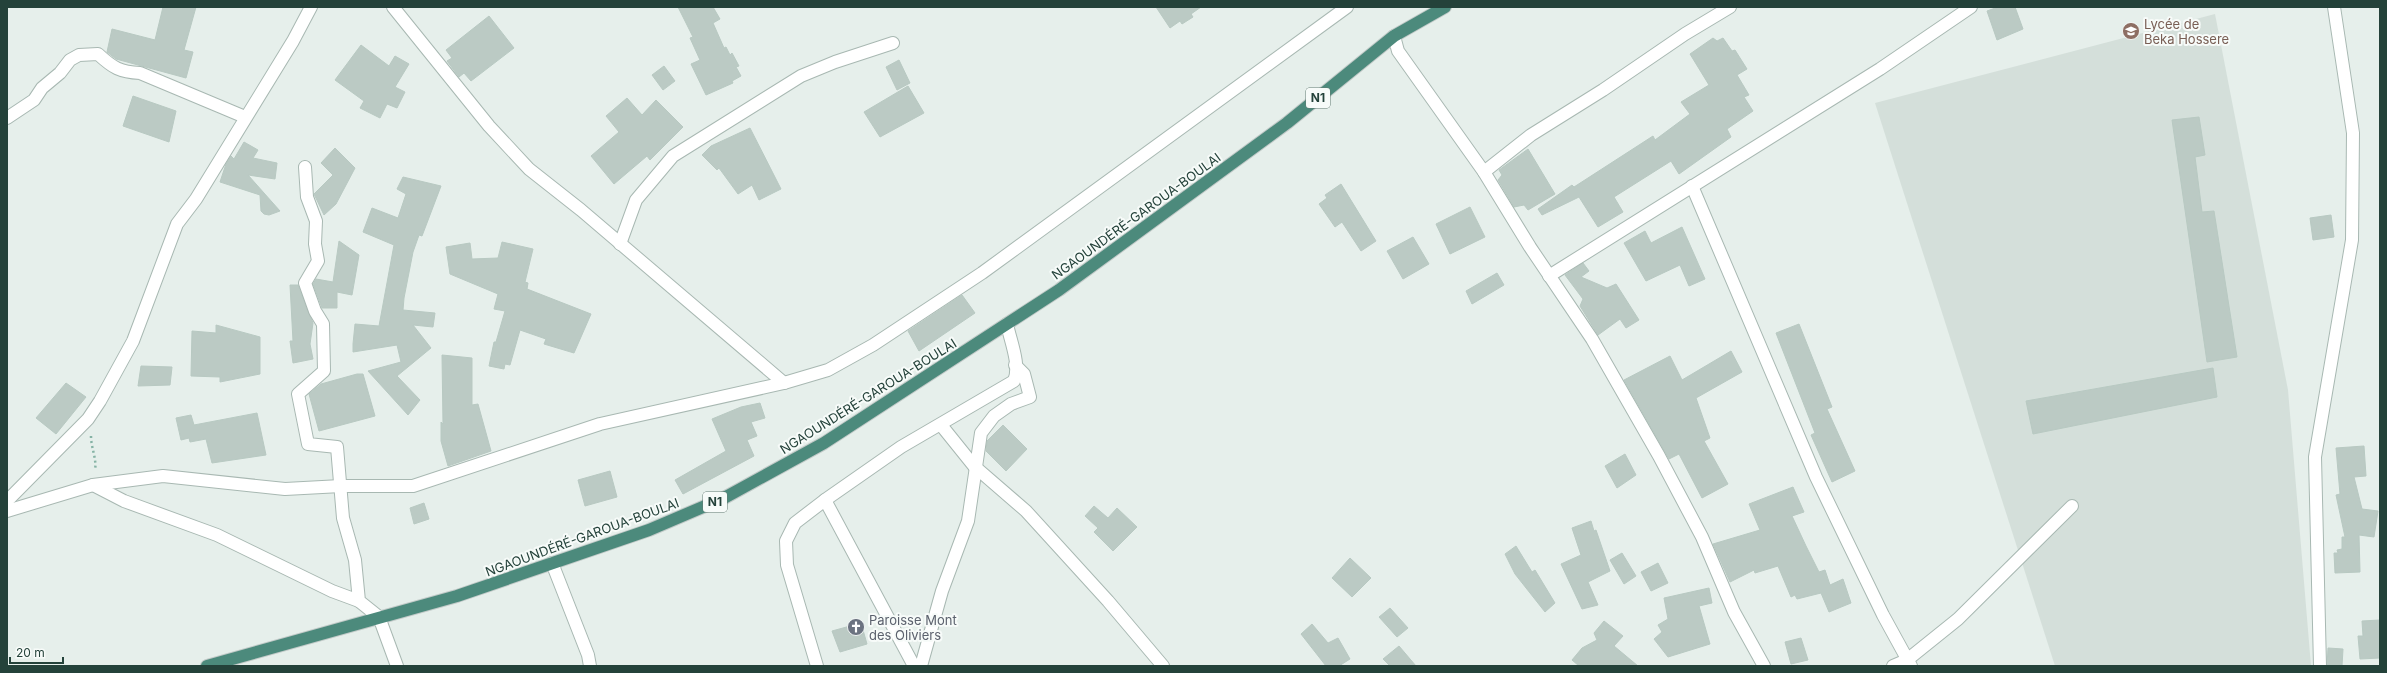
<svg xmlns="http://www.w3.org/2000/svg" width="2387" height="673" viewBox="0 0 2387 673" font-family="Inter,sans-serif">
<style>
.built{fill:#d4dfda}
.building{fill:#bbcac4;stroke:#b8c9c2}
.lines{fill:none;stroke-linecap:round;stroke-linejoin:round}
.minor-casing{stroke:#a8b8b2;stroke-width:14}
.tertiary-casing{stroke:#a8b8b2;stroke-width:14}
.trunk-casing{stroke:#c2cac8;stroke-width:14}
.path{stroke:#86b3a5;stroke-width:2.5;stroke-dasharray:2 3;stroke-linecap:butt}
.minor{stroke:#fff;stroke-width:12}
.tertiary{stroke:#fff;stroke-width:12}
.trunk{stroke:#4c8a7c;stroke-width:12}
.labels{text-anchor:middle;stroke-width:4;stroke-linejoin:round;paint-order:stroke}
.shield{fill:#f7fbf9;stroke:#637a73;stroke-width:1}
.shield-label{font-size:12px;font-weight:bold;fill:#24423a}
.education-label{font-size:13px;fill:#785e54;stroke:#f7fbf9;text-anchor:start}
.street-label{font-size:13px;fill:#24423a;stroke:#f7fbf9}
.worship-label{font-size:13px;fill:#5b616d;stroke:#f7fbf9;text-anchor:start}
</style>
<rect width="100%" height="100%" fill="#e6efeb"/>
<path class="built" d="M2215 14 2288 390 2311 666H2055L1875 103Z"/>
<g class="building">
<path d="M163 7H196L184 50 193 52 186 78 116 59 107 52 112 29 155 40Z"/>
<path d="M678 7H713L720 19 713 23 724 48 726 47 730 55 732 53 739 66 736 67 741 76 732 81 733 83 706 95 691 64 700 60 690 38 693 37Z"/>
<path d="M1156 7H1201L1191 14 1193 17 1182 24 1180 21 1170 28Z"/>
<path d="M1998 7H2015L2023 29 1997 40 1987 11Z"/>
<path d="M489 16 514 48 471 81 464 73 459 77 447 61 452 58 446 50Z"/>
<path d="M1713 38 1717 41 1723 38 1732 51 1735 50 1747 69 1737 75 1749 95 1744 97 1753 111 1727 129 1731 137 1679 174 1671 161 1614 197 1623 212 1598 227 1579 197 1542 215 1538 209 1572 185 1574 187 1653 136 1655 140 1690 114 1681 102 1709 85 1690 54Z"/>
<path d="M361 45 389 66 395 56 409 64 395 87 405 92 397 108 387 104 380 118 360 108 364 101 335 80Z"/>
<path d="M899 60 910 83 897 90 886 67Z"/>
<path d="M664 66 675 81 663 90 652 75Z"/>
<path d="M908 86 924 113 880 137 864 112Z"/>
<path d="M133 96 176 111 169 142 123 126Z"/>
<path d="M627 98 642 115 656 100 683 127 650 160 647 156 614 184 591 156 619 132 606 116Z"/>
<path d="M2199 117 2205 155 2195 157 2202 212 2214 211 2237 357 2207 362 2172 120Z"/>
<path d="M750 128 781 189 759 200 752 185 738 194 719 168 717 170 702 155 711 146Z"/>
<path d="M244 142 258 150 253 158 277 163 275 179 248 175 280 211 269 215 264 214 261 211 260 195 220 182 226 164 231 156 234 159Z"/>
<path d="M335 148 355 168 336 204 324 215 314 194 333 175 321 163Z"/>
<path d="M1528 149 1555 194 1528 210 1524 205 1514 207 1498 180 1502 175 1499 170Z"/>
<path d="M403 177 441 186 422 236 419 235 413 252 404 298 403 310 435 313 433 327 413 325 431 348 397 376 420 400 408 415 368 371 401 362 397 345 353 352V344L355 324 379 326 394 245 363 232 372 208 398 218 406 194 397 189Z"/>
<path d="M1341 184 1376 241 1361 251 1342 222 1335 227 1319 204 1327 198 1325 195Z"/>
<path d="M1470 207 1485 237 1450 254 1436 224Z"/>
<path d="M2331 215 2334 237 2313 240 2310 218Z"/>
<path d="M1682 227 1705 279 1689 286 1680 265 1646 281 1624 243 1645 231 1651 243Z"/>
<path d="M1413 237 1429 264 1403 279 1387 251Z"/>
<path d="M339 241 359 255 352 295 337 292V308H322L313 284 316 279 333 282Z"/>
<path d="M502 242 533 249 525 282 528 283 527 289 591 314 574 353 544 344 546 339 520 330 510 365 505 364 504 369 489 366 494 342H496L505 311 494 309 498 294 450 274 446 247 470 243 472 259 498 258Z"/>
<path d="M1583 263 1589 271 1581 277 1607 288 1616 284 1639 320 1626 328 1620 319 1598 335 1580 306 1583 299 1565 275Z"/>
<path d="M1497 273 1504 285 1472 304 1466 291Z"/>
<path d="M290 285H298L313 323 310 344 313 359 293 363 290 341H293Z"/>
<path d="M962 295 975 313 919 351 908 331Z"/>
<path d="M1799 324 1832 407 1827 409 1855 471 1832 482 1811 435 1815 433 1776 333Z"/>
<path d="M216 325 260 337V374L220 382V377L191 376 192 331 216 333Z"/>
<path d="M1731 351 1742 372 1696 398 1710 438 1704 441 1728 484 1702 498 1679 454 1669 459 1624 380 1670 356 1682 380Z"/>
<path d="M442 355 472 358V405L478 404 491 451 448 466 441 441V422L443 424Z"/>
<path d="M141 366 172 367 170 385 138 386Z"/>
<path d="M2213 368 2217 397 2033 434 2026 401Z"/>
<path d="M357 374H363L375 416 319 431 309 394 321 384Z"/>
<path d="M66 383 86 397 56 434 36 418Z"/>
<path d="M760 403 765 418 751 422 757 436 747 440 754 456 683 494 675 480 726 451 712 419 741 407Z"/>
<path d="M257 413 266 455 212 463 206 439 190 442 189 438 181 440 176 418 191 415 194 425Z"/>
<path d="M1003 425 1027 449 1006 471 986 451 987 441Z"/>
<path d="M2364 446 2366 476 2354 477 2362 509 2378 511 2374 537 2359 535 2360 572 2335 573 2334 553H2338L2337 550 2342 549V537H2345L2336 495 2340 494 2336 448Z"/>
<path d="M1625 454 1636 475 1617 488 1605 466Z"/>
<path d="M610 471 617 497 585 506 578 480Z"/>
<path d="M1793 487 1804 512 1792 516 1806 546 1819 572 1825 570 1830 585 1843 579 1851 603 1829 612 1821 593 1797 599 1795 595 1791 597 1778 566 1755 573 1754 570 1730 582 1713 544 1760 530 1749 504Z"/>
<path d="M424 503 429 519 414 524 410 508Z"/>
<path d="M1094 506 1108 518 1117 508 1137 527 1113 551 1094 532 1098 528 1085 516Z"/>
<path d="M1591 521 1594 531 1596 530 1610 571 1588 582 1598 605 1582 609 1561 564 1581 555 1572 528Z"/>
<path d="M1516 546 1532 572 1535 570 1555 603 1545 612 1515 574 1505 554Z"/>
<path d="M1622 553 1636 576 1624 584 1610 560Z"/>
<path d="M1350 558 1371 578 1352 597 1332 578Z"/>
<path d="M1658 563 1668 583 1651 591 1641 572Z"/>
<path d="M1709 588 1712 603 1699 606 1710 644 1668 657 1654 639 1662 632 1658 625 1668 619 1664 598Z"/>
<path d="M1390 608 1408 628 1397 637 1379 617Z"/>
<path d="M2380 620V658L2360 659 2358 636H2363L2362 621Z"/>
<path d="M1604 621 1623 636 1614 646 1638 666H1579L1572 660 1582 648 1597 640 1594 633Z"/>
<path d="M861 623 867 644 840 652 832 631Z"/>
<path d="M1312 624 1328 643 1338 638 1350 659 1339 666H1326L1301 634Z"/>
<path d="M1801 638 1808 660 1791 664 1785 642Z"/>
<path d="M1399 646 1416 666H1390L1383 659Z"/>
<path d="M2328 648 2343 649 2342 666H2327Z"/>
</g>
<g class="lines">
<g class="minor-casing">
<g id="minor">
<path d="M393 7 489 126 529 169 581 210 784 383"/>
<path d="M1394 36 1398 51 1484 172 1530 247 1592 339 1659 456 1702 537 1734 612 1764 666"/>
<path d="M7 118 34 100 42 88 60 73 70 60 79 55 98 54C113 68 120 72 140 73L245 117"/>
<path d="M305 167 307 197 316 221 315 244 318 261 305 283 315 311 323 324 324 371 298 394 308 444 337 447 343 518 355 560 359 601 379 617 397 666"/>
<path d="M1484 172 1531 135 1603 90 1685 34 1730 7"/>
<path d="M1692 186 1816 477 1883 615 1911 666"/>
<path d="M620 244 636 200 673 156 801 76 835 62 893 43"/>
<path d="M1549 276 1880 69 1971 7"/>
<path d="M941 425 974 466 1026 511 1108 601 1163 666"/>
<path d="M93 485 124 501 217 535 332 591 359 601"/>
<path d="M825 500 914 666"/>
<path d="M7 501 88 419 100 401 133 341 177 224 196 199 293 41 311 7"/>
<path d="M552 563 588 655 590 666"/>
<path d="M817 666 787 565 786 541 795 523 825 500 901 447 1014 381C1021 365 1010 340 1007 324"/>
<path d="M921 666 942 591 968 521 981 433 994 416 1011 404 1030 397 1024 374 1015 365"/>
<path d="M1893 666 1907 660 1958 619 2072 506"/>
<path d="M2320 666 2315 457 2352 240 2353 133 2334 7"/>
</g>
</g>
<g class="tertiary-casing">
<path id="tertiary" d="M7 511 93 485 163 476 285 489 341 486H413L600 424 784 383 828 370 873 345 982 273 1347 7"/>
</g>
<g class="trunk-casing">
<path id="trunk" d="M207 666 457 596 649 530 724 498 824 443 1059 290 1287 123 1394 36 1445 7"/>
</g>
<path class="path" d="M91 436C91 448 97 459 95 470"/>
<use href="#minor" class="minor"/>
<use href="#tertiary" class="tertiary"/>
<use href="#trunk" class="trunk"/>
</g>
<defs>
<g id="school-disc" transform="scale(0.9)"><circle r="9.5" fill="#8d6e63" stroke="#f7fbf9"/><path d="M0-5L7-2L0 1L-7-2ZM-4 1L0 2.5L4 1V4Q0 6-4 4Z" fill="#fff"/></g>
<g id="church-disc" transform="scale(0.9)"><circle r="9.5" fill="#6b7280" stroke="#f7fbf9"/><path d="M-1.2-6h2.4v3.5h3.3v2.4h-3.3V6h-2.4V-.1h-3.3v-2.4h3.3Z" fill="#fff"/></g>
</defs>
<g fill-rule="evenodd">
<use href="#school-disc" x="2131" y="31"/>
<use href="#church-disc" x="856" y="627"/>
</g>
<g class="labels">
<g class="shield">
<rect x="1306" y="88" width="24" height="20" rx="3"/>
<rect x="703" y="492" width="24" height="20" rx="3"/>
</g>
<g class="shield-label">
<text x="1318" y="102">N1</text>
<text x="715" y="506">N1</text>
</g>
<g class="education-label">
<text x="2144" y="29">Lycée de<tspan x="2144" dy="15">Beka Hossere</tspan></text>
</g>
<g class="street-label">
<text transform="translate(1136 216) rotate(-36)" y="5">NGAOUNDÉRÉ-GAROUA-BOULAI</text>
<text transform="translate(868 396) rotate(-32)" y="5">NGAOUNDÉRÉ-GAROUA-BOULAI</text>
<text transform="translate(582 537) rotate(-20)" y="5">NGAOUNDÉRÉ-GAROUA-BOULAI</text>
</g>
<g class="worship-label">
<text x="869" y="625">Paroisse Mont<tspan x="869" dy="15">des Oliviers</tspan></text>
</g>
</g>
<rect width="2387" height="673" fill="none" stroke="#24423a" stroke-width="16"/>
<path d="M10 657v6h53v-6" fill="none" stroke="#24423a" stroke-width="2"/>
<text x="16" y="657" font-size="12" fill="#24423a" stroke="#f7fbf9" stroke-width="3" paint-order="stroke">20 m</text>
</svg>
